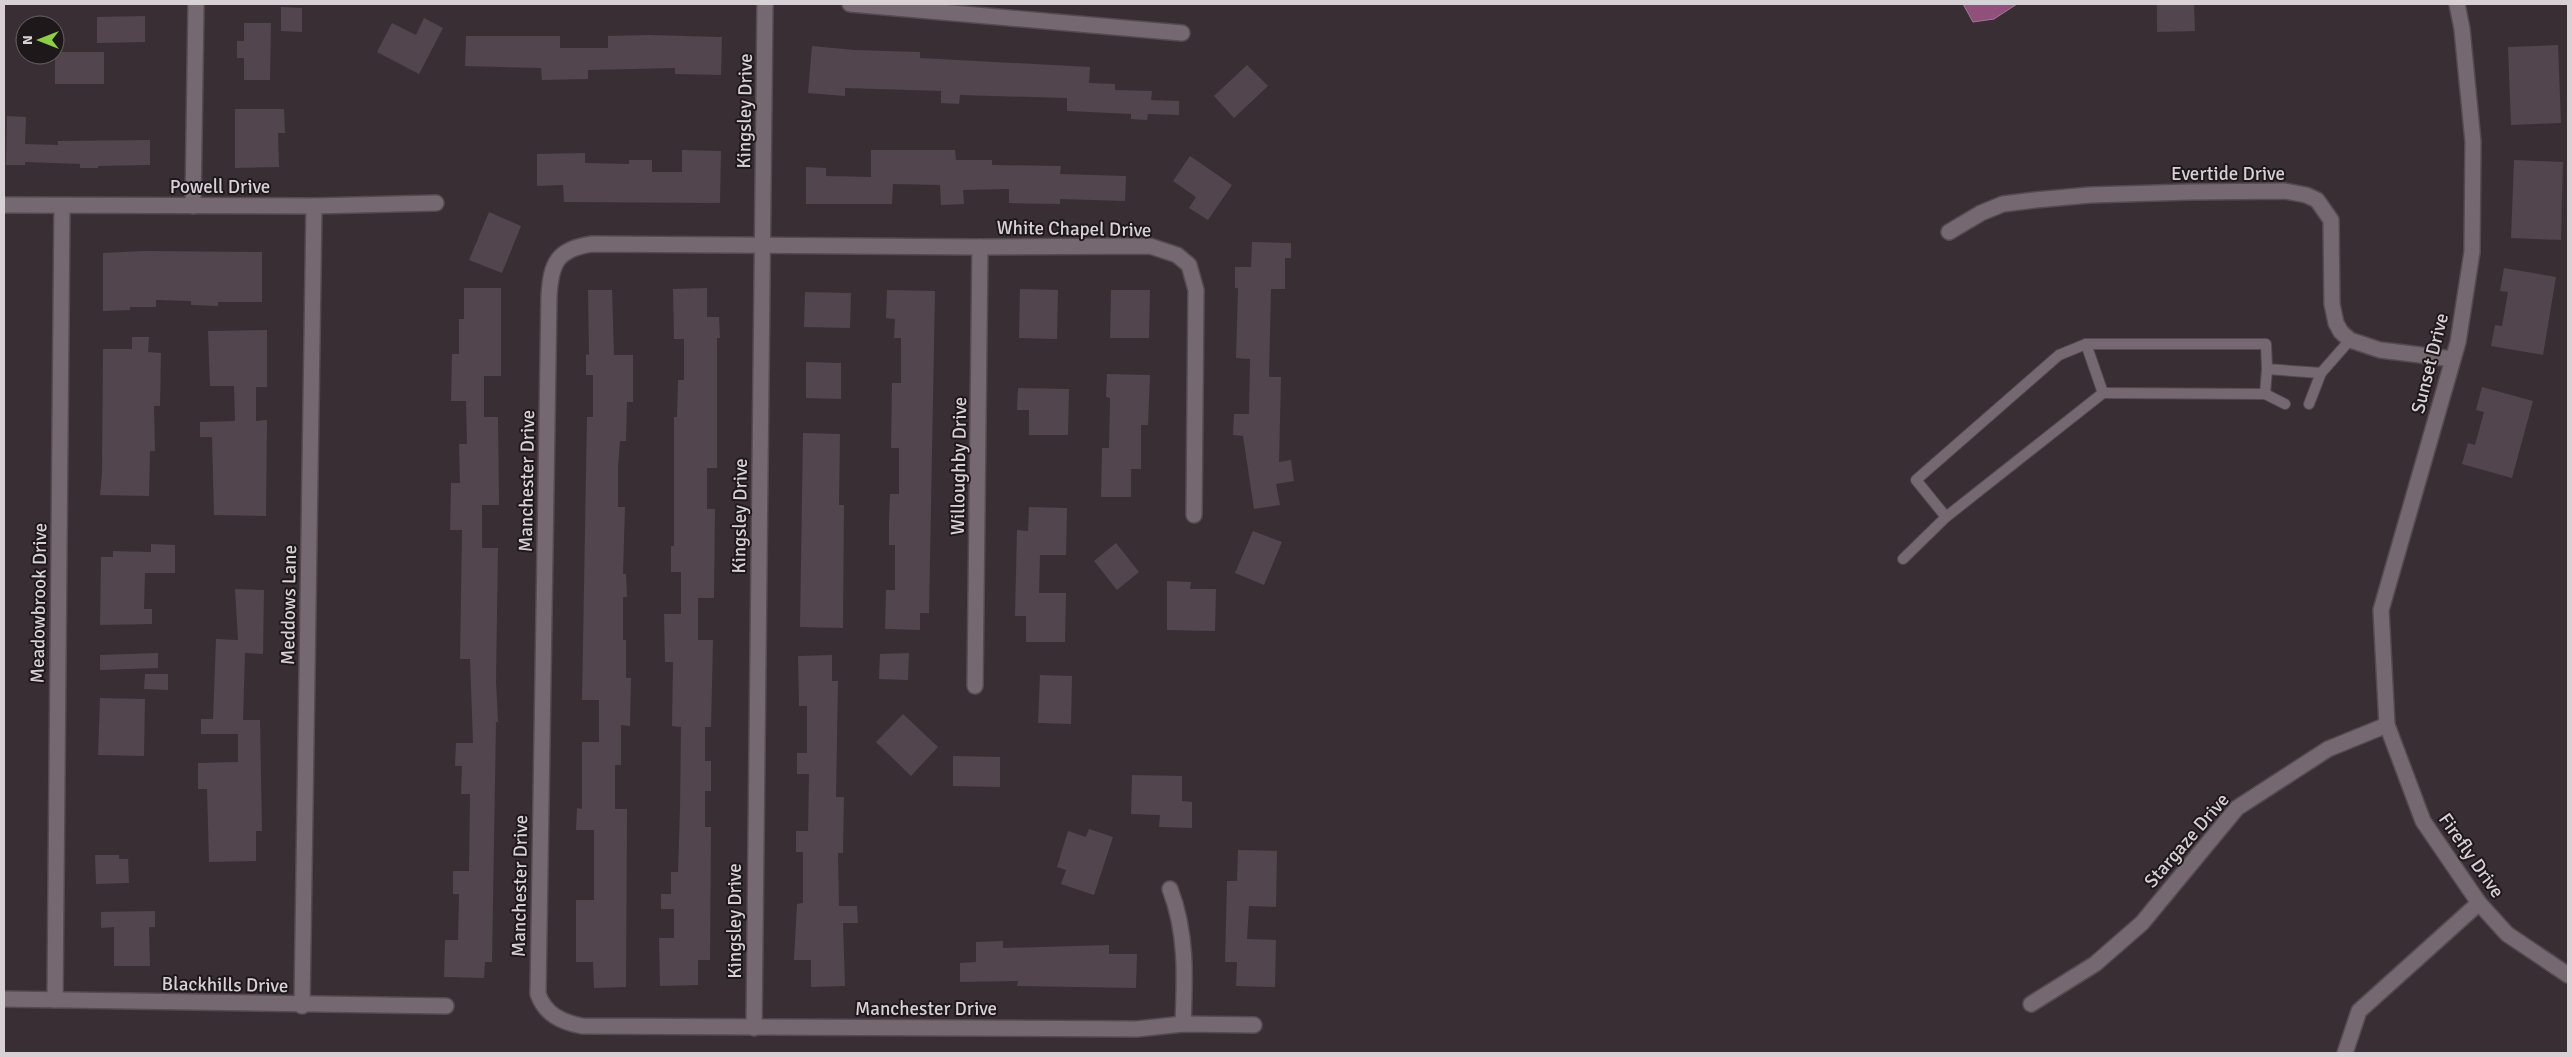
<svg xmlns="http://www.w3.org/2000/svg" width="2572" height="1057" viewBox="0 0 2572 1057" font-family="Signika,sans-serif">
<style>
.water{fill:#914f7b;stroke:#a67696}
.building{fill:#52454d}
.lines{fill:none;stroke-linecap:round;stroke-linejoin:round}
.service-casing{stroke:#544a50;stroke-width:12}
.minor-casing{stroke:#544a50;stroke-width:18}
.service{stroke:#766871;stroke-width:10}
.minor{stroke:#766871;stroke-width:15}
.labels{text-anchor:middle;stroke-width:4;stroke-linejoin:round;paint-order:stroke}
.street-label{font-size:19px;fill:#d7d0d4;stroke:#1e181b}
</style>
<rect width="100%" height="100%" fill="#3a2e35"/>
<path class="water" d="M1963 4H2017L1994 19 1973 22Z"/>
<g class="building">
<path d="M2157 4H2194L2195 31 2157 32Z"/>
<path d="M281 7 302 8V32L281 31Z"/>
<path d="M145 16V42L97 43V17Z"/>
<path d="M424 18 443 28 419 74 377 52 392 23 416 35Z"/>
<path d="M244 23H271L270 80H244V58H237V41H244Z"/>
<path d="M649 35 722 37 721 75 675 74V68L588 70V79L542 80 541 68 465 66 466 36H560V48H608V36Z"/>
<path d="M2558 45 2561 123 2511 125 2508 47Z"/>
<path d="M812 46 855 50 920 52V58L1090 67 1089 83 1115 84V90L1152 91 1151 100 1179 101V115L1148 114 1147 120 1131 119V114L1067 111V98L960 95 959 104 941 103V91L845 88V96L808 93Z"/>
<rect x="55" y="52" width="49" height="32"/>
<path d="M1247 65 1268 86 1234 118 1214 96Z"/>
<path d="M235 109H284L285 133H278L279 167 235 168Z"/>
<path d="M7 116 26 117 25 144 58 145V141L150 140V165L98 166V168H80V164L25 162V165H6Z"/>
<path d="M682 150 721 151 720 203 564 202 563 185 537 186V154L585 153V163L629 164V160H652V172H682Z"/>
<path d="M871 150H955L956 160H992V165L1061 166 1060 174 1126 176 1125 201 1060 199V204L1009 203V189L963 190 964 204 941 205 940 185 893 184 892 204H806V167L826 168V176L871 177Z"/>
<path d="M1190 156 1232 185 1208 220 1189 208 1196 197 1173 181Z"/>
<path d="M2514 160 2563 162 2561 240 2511 238Z"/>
<path d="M489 212 521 226 502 273 469 260Z"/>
<path d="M1252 242 1291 243V258H1285V289H1271L1269 377H1281L1279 462 1291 460 1294 481 1276 484 1280 505 1254 509 1243 436 1233 435 1234 414H1249L1250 359 1236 358 1238 288H1235V267H1251Z"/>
<path d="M143 251 262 252V302H218V306L191 305V301L156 300V307H130V310L103 311V253Z"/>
<path d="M2504 268 2556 277 2543 355 2491 346 2495 325 2502 326 2508 292 2500 291Z"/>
<path d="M464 288H501V376H484V417H498L499 505H482V548H498L496 681 498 722H496L492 962H485L484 978 444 977 445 940H458L459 894H453V871H469L470 794H461L462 766H455L456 743H473L470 659H460L462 530H450L451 483H460L459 444H467L466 401H451L452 354H459V319H464Z"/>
<path d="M707 288V317H719L720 338H717V468H707V509H715L714 598H698V640H713L711 727H705V761H711V791H705V827H711L710 960H698V985L660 986 659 938H674V909H661V894H671V872H678L680 808 681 727 672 726 673 662H665L664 614H681V572H671V546H674V417H677L678 380H684V339H674L673 289Z"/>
<path d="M1020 289 1058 290 1057 339 1019 338Z"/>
<path d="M588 290H612L614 355H633V402H627L626 441H620L618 468V507H625L623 574H626L627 597H623V640H626V678H631L630 726 621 725V765H615V809H627L626 987 594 988 593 962H576V900H594V830H576L577 808 582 809V742H599V700H582L587 417H593V375H586V354L589 355Z"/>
<path d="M887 290 935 291 929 613H920V630L885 629 886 590H895V545H889V522L890 494H899V448H891L892 383H901V338H894L895 319 886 318Z"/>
<path d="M1111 290H1150L1149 338H1110Z"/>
<path d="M805 292 851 293 850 328 804 327Z"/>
<path d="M267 330V387H256V421L267 420 266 516 214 515 212 437H200V422L235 421 234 386H210L208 331Z"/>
<path d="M132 337H149L148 352 161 353 160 406H154L155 451H150L149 496 100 495 102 473 103 349H132Z"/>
<path d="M806 362 841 363V399L806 398Z"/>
<path d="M1107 374 1150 375 1148 425H1141V469H1131V497H1101L1102 448H1109L1110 398 1106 397Z"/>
<path d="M2482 387 2533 401 2512 478 2462 464 2468 443 2475 445 2484 412 2476 410Z"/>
<path d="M1018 388 1069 389 1068 435H1029V410H1017Z"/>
<path d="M803 433 840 434 839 505H844L843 628 800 627Z"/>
<path d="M1029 507 1067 508 1066 555H1040L1039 593H1066L1065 642H1026V616H1015L1017 530 1028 531Z"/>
<path d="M1253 531 1282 542 1264 585 1235 573Z"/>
<path d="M1116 543 1139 572 1117 590 1094 561Z"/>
<path d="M151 544 175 545V573H145L144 609H152V624L100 625 101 557H113V551L151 552Z"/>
<path d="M1167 581 1191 582 1190 589H1216L1215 631 1167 630Z"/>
<path d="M235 589 264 590 263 654 245 653 243 720H260L262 831H256V861L209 862 207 789H198V763L238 762V734H201V719H213L216 639 238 640Z"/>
<path d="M158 653V668L100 670V655Z"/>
<path d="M909 653 908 680 879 679 880 654Z"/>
<path d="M832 655V681H838L836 797H844L843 853H838L839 906H857L858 923H843L845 986 811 987V960H794L797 904 803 903V852H796V831H808L809 774H797V753H807V706H799L798 656Z"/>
<path d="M145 674H168V690L144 689Z"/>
<path d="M1040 675 1072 676 1071 724 1038 723Z"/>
<path d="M100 698 145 699 144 756 98 755Z"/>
<path d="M903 714 938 747 911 776 876 742Z"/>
<path d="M953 756 1000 757V787L953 786Z"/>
<path d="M1132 775 1182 776V801L1192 802V828L1159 827 1160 815 1131 814Z"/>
<path d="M1089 829 1113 837 1094 895 1061 884 1066 870 1057 867 1068 831 1086 837Z"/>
<path d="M1238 850 1277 851 1276 907 1249 906 1247 939 1276 940 1275 987 1236 986 1237 962H1225L1227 881H1237Z"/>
<path d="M95 855H119V859H128L129 883 96 884Z"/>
<path d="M155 911V927H149L150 966H114V927L101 928V912Z"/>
<path d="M1003 941V948L1109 945V954H1137L1136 988 1017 986 1018 981 960 982V963L976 962V942Z"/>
</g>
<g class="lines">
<g class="service-casing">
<g id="service">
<path d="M2103 393 2265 394 2285 404"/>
<path d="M2265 394 2267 369"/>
<path d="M2309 404 2321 373"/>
<path d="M1946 517 2103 393 2086 344"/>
<path d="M1903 559 1946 517 1916 480 2059 355 2086 344H2266L2267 369 2321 373 2350 340"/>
</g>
</g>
<g class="minor-casing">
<g id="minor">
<path d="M850 4 1182 33"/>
<path d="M2457 4 2462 29 2473 142 2472 252 2458 342 2381 610 2387 725 2423 821 2479 903 2507 934 2568 975"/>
<path d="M4 205 314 206 436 203"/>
<path d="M193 206 196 4"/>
<path d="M1949 232 1981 213 2003 204 2035 200 2090 195 2190 192 2285 191 2306 195 2317 200 2331 220 2332 304 2336 323 2341 332 2350 340 2380 350 2453 359"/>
<path d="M1194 515 1196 290 1189 265 1177 255 1150 246 980 247 592 244C557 249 551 263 549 296L538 994C545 1014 561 1022 582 1026L1137 1029 1183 1024 1254 1025"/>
<path d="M975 686 980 247"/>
<path d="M1170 889C1187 933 1185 977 1183 1024"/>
<path d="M4 999 446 1006"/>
<path d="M55 1000 62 206"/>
<path d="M2031 1004 2095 964 2142 923 2237 808 2328 749 2387 725"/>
<path d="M302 1006 314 206"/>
<path d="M754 1028 765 4"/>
<path d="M2345 1053 2359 1011 2479 903"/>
</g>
</g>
<use href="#service" class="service"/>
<use href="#minor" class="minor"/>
</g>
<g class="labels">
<g class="street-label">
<text transform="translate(744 111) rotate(-89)" y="7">Kingsley Drive</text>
<text x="2228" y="180">Evertide Drive</text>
<text x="220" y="193">Powell Drive</text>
<text transform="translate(1074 228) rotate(1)" y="7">White Chapel Drive</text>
<text transform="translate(2429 363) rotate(-76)" y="7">Sunset Drive</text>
<text transform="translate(958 466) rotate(-89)" y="7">Willoughby Drive</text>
<text transform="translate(526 481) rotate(-89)" y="7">Manchester Drive</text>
<text transform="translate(739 516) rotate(-89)" y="7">Kingsley Drive</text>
<text transform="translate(38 603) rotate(-89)" y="7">Meadowbrook Drive</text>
<text transform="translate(288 605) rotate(-89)" y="7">Meddows Lane</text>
<text transform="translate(2186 840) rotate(-49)" y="7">Stargaze Drive</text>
<text transform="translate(2472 855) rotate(55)" y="7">Firefly Drive</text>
<text transform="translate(519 886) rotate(-89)" y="7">Manchester Drive</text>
<text transform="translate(734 921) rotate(-90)" y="7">Kingsley Drive</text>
<text transform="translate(225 984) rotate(1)" y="7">Blackhills Drive</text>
<text x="926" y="1015">Manchester Drive</text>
</g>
</g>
<rect width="2572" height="1057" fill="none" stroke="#d7d0d4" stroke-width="10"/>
<g transform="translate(40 40) rotate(270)"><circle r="24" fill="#1e181b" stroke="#686265"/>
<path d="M0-4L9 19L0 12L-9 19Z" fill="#8ece43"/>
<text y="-8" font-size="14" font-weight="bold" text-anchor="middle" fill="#d7d0d4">N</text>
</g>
</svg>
